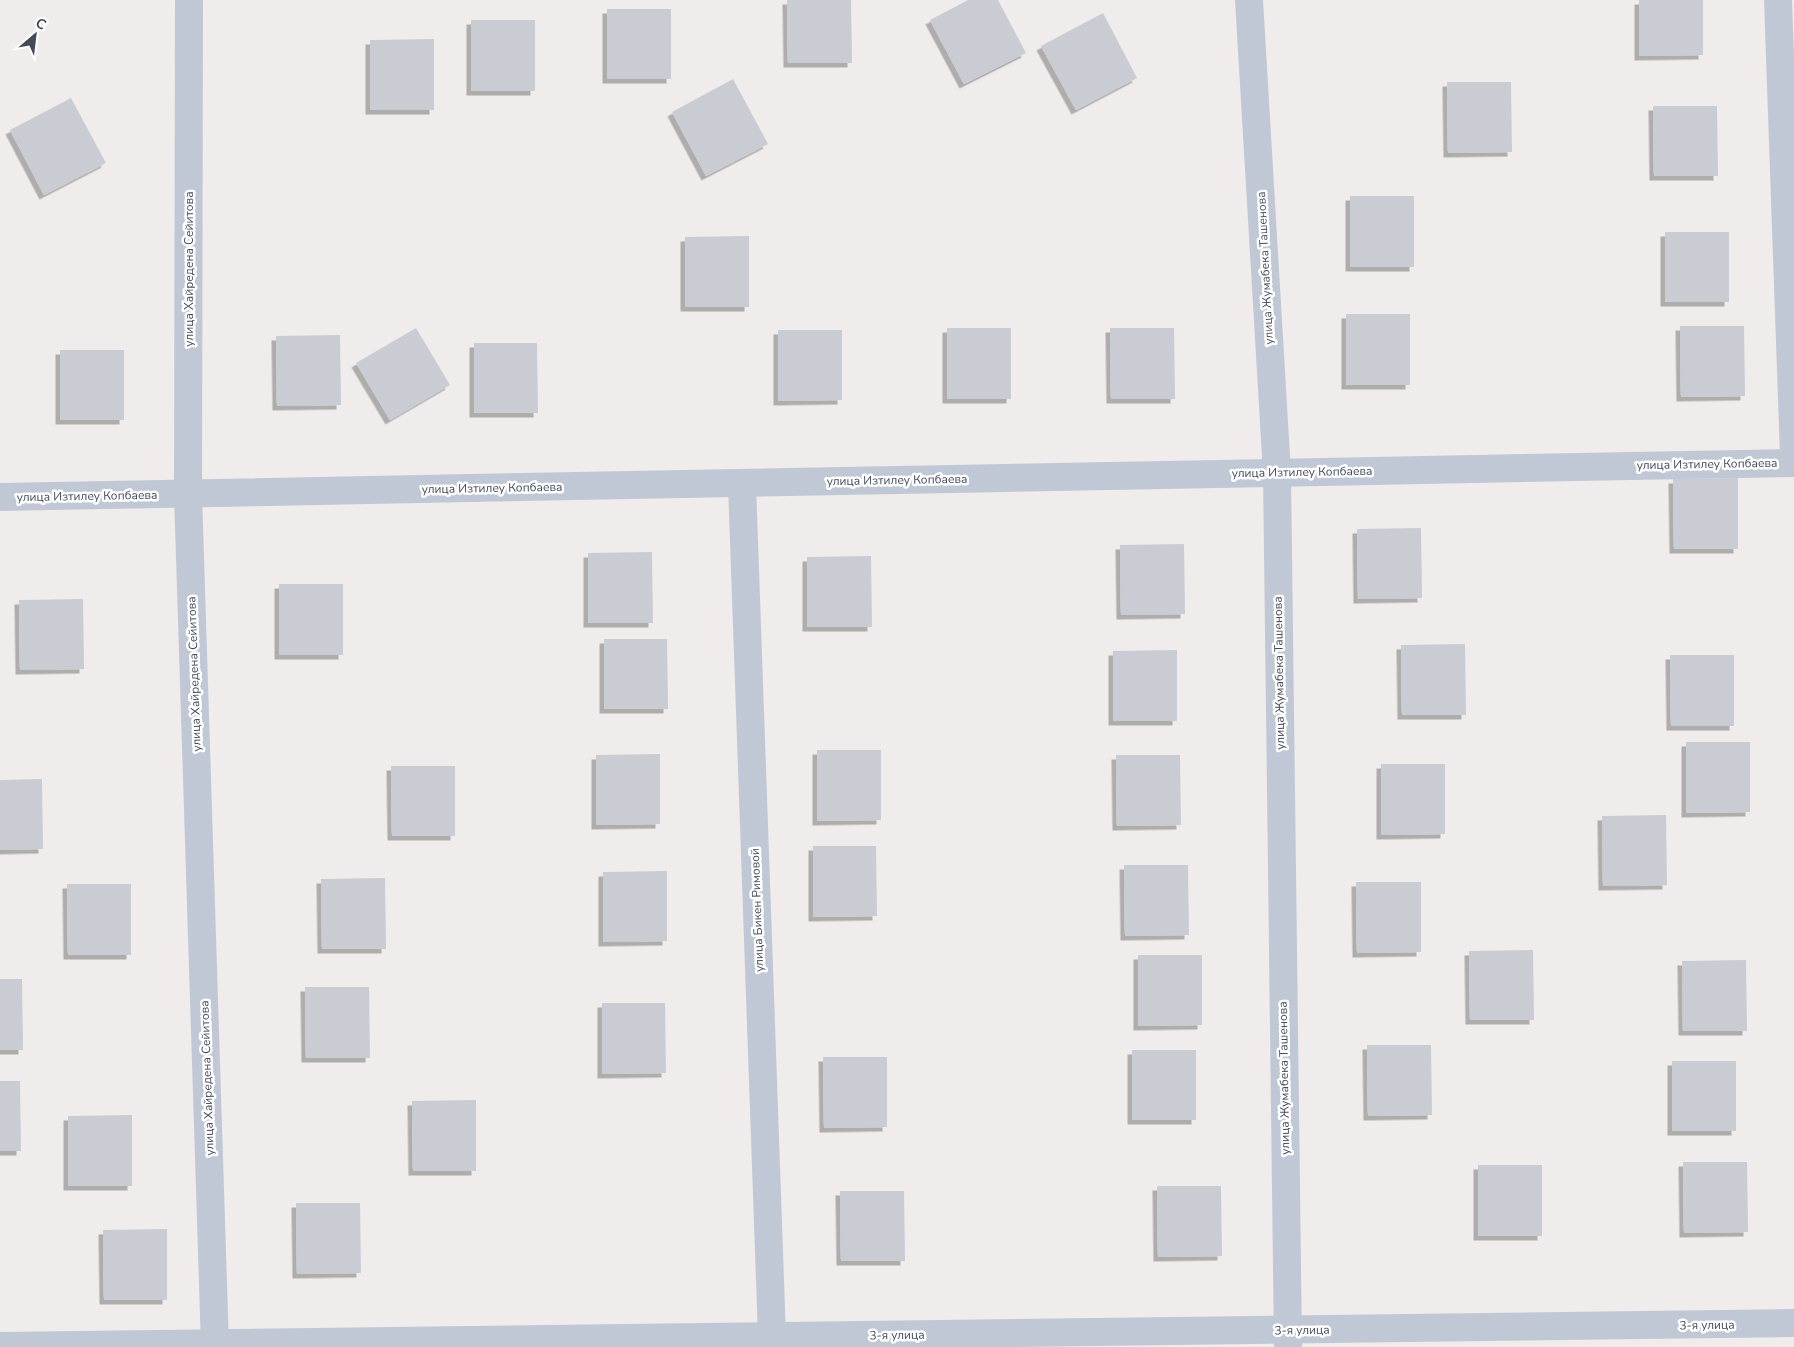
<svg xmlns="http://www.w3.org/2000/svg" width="1794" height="1347" viewBox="0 0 1794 1347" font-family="'Nunito Sans',sans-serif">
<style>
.building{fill:#caccd4;filter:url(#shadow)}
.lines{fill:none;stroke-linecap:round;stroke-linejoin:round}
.street{stroke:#c0c8d5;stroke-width:28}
.labels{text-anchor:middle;stroke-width:5;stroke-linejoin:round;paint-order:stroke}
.street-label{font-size:12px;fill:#434b5b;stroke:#fff}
</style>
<defs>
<filter id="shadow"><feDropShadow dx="-4.5" dy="4.5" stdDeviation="0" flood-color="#0004"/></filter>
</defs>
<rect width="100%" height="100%" fill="#efeceb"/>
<g class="building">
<path d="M787 0H851L852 63H788Z"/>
<path d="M968 0H998L1026 53 964 84 930 20Z"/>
<path d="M1639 0H1703V55L1639 56Z"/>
<rect x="607" y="9" width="64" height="70"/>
<path d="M1103 13 1137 78 1076 110 1041 46Z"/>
<rect x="471" y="20" width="64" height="71"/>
<path d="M434 39V110H370V40Z"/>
<path d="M733 79 768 144 706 176 672 112Z"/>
<path d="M1447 82H1511L1512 152 1448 153Z"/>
<path d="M71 98 106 163 44 195 10 130Z"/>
<path d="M1653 106H1717L1718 176H1654Z"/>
<rect x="1350" y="196" width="64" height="71"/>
<rect x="1665" y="232" width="64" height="70"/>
<path d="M749 236V307H685V237Z"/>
<rect x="1346" y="314" width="64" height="71"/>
<path d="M1680 326H1744L1745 396 1681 397Z"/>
<path d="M416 328 450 385 390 420 356 363Z"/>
<rect x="947" y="328" width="64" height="71"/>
<path d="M1110 328H1174L1175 399H1111Z"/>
<path d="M778 330H842V400L778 401Z"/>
<path d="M340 335 341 405 277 406 276 336Z"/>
<path d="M474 343H537L538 413H474Z"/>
<rect x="60" y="350" width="64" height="70"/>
<path d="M1738 478V549H1674L1673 479Z"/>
<path d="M1421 528 1422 598 1358 599 1357 529Z"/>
<path d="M1184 544 1185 614 1121 615 1120 545Z"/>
<path d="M652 552 653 623H588V553Z"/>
<path d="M871 556 872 627H807V557Z"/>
<rect x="279" y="584" width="64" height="71"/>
<path d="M83 599 84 669 20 670 19 600Z"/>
<path d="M604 639H667L668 709H604Z"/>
<path d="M1465 644 1466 715H1402L1401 645Z"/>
<path d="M1177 650V721H1113V651Z"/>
<path d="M1670 655H1734V726H1671Z"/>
<path d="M1686 742H1750V812L1686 813Z"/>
<path d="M817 750H881V820L817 821Z"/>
<path d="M660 754V824L596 825V755Z"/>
<path d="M1116 755H1180L1181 825 1117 826Z"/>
<path d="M1381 764H1445V834L1381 835Z"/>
<path d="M391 766H455V836H392Z"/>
<path d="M42 779 43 849 0 850V780Z"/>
<path d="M1666 815 1667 885 1603 886 1602 816Z"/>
<path d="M813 846H876L877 916 813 917Z"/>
<path d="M1124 865H1188L1189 935 1125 936Z"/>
<path d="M667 871V941L603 942V872Z"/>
<path d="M385 878 386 949H322L321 879Z"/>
<path d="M1356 882H1421V952L1357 953Z"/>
<path d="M67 884H131V955H68Z"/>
<path d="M1533 950 1534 1020H1470L1469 951Z"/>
<path d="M1138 955H1202V1025L1138 1026Z"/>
<path d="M1746 960 1747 1031H1683L1682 961Z"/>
<path d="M0 979H22L23 1050H0Z"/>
<path d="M305 987H369L370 1058H306Z"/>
<path d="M602 1003H665L666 1073 602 1074Z"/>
<path d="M1367 1045H1431L1432 1115 1368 1116Z"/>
<rect x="1132" y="1050" width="64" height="70"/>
<path d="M823 1057H887V1127L824 1128Z"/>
<rect x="1672" y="1061" width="64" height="70"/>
<path d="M0 1081H20L21 1151H0Z"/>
<path d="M476 1100V1171H413L412 1101Z"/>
<path d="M132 1115V1186H68V1116Z"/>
<path d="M1683 1162H1747L1748 1232 1684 1233Z"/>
<rect x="1478" y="1165" width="64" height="71"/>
<path d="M1157 1186H1221L1222 1256 1158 1257Z"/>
<path d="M840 1191H904L905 1261H841Z"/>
<path d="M296 1203H360L361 1273 297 1274Z"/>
<path d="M167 1229V1300H104L103 1230Z"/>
</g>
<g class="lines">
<g class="street">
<path d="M189 0 188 494 215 1347"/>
<path d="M1249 0 1277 473 1288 1347"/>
<path d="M1778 0 1794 456"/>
<path d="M742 484 772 1337"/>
<path d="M0 497 1794 463"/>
<path d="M0 1346 1794 1323"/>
</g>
</g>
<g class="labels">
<g class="street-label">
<text transform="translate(1265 268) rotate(-93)" y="4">улица Жумабека Ташенова</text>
<text transform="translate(189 269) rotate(-90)" y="4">улица Хайредена Сейитова</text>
<text transform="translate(1707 464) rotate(-1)" y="4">улица Изтилеу Копбаева</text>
<text transform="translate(1302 472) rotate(-1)" y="4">улица Изтилеу Копбаева</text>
<text transform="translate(897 480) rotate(-1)" y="4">улица Изтилеу Копбаева</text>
<text transform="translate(492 488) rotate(-1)" y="4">улица Изтилеу Копбаева</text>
<text transform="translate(87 496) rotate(-1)" y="4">улица Изтилеу Копбаева</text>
<text transform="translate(1279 673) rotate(-91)" y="4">улица Жумабека Ташенова</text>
<text transform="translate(194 674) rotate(-92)" y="4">улица Хайредена Сейитова</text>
<text transform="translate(757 910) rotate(-92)" y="4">улица Бикен Римовой</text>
<text transform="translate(207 1078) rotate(-92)" y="4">улица Хайредена Сейитова</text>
<text transform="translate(1284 1078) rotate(-91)" y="4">улица Жумабека Ташенова</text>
<text transform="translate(1707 1325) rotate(-1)" y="4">3-я улица</text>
<text transform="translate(1302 1330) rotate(-1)" y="4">3-я улица</text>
<text transform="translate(897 1335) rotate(-1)" y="4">3-я улица</text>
</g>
</g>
<g transform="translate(35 35) rotate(28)" stroke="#ffffff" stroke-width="4" paint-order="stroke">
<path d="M0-4L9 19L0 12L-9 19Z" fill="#434b5b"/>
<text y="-8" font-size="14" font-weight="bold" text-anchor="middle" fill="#434b5b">С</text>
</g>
</svg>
